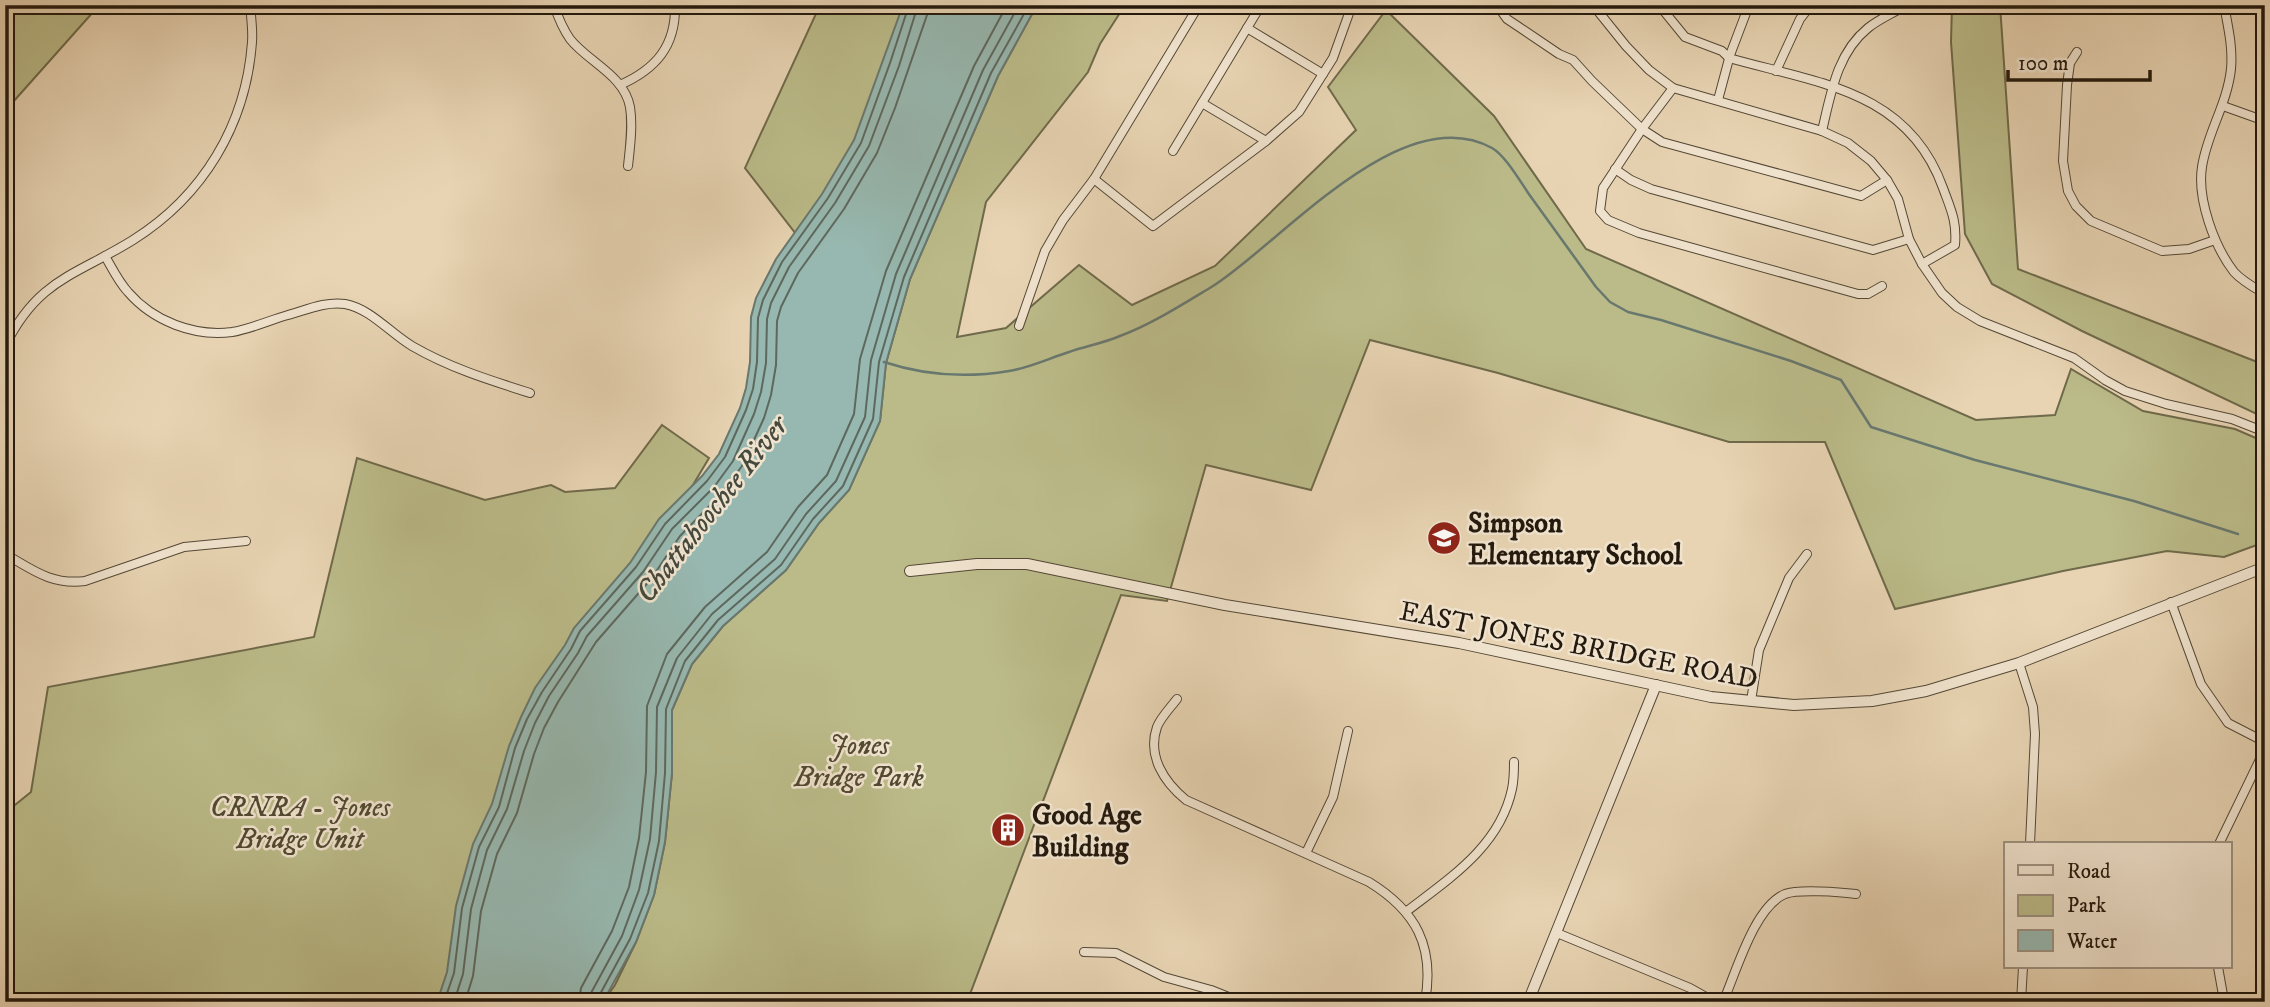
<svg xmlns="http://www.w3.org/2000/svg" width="2270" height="1007" viewBox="0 0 2270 1007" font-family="'IM FELL DW Pica',serif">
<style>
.green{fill:#bbbb89;stroke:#6f6a4b;stroke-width:2}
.water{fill:#97b8b0;stroke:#69786f;stroke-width:2}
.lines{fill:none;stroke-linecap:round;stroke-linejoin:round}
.shore{stroke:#5d685e;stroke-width:2}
.stream{stroke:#69786f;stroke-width:2.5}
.minor-casing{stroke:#544836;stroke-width:10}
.tertiary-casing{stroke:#544836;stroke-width:12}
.minor{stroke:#f0e3ce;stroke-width:8}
.tertiary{stroke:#f0e3ce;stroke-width:10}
.labels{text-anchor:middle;stroke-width:5;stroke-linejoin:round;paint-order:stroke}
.poi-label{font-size:28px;font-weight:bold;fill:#23190d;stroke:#f0e3ce;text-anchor:start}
.street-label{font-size:28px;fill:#23190d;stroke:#f0e3ce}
.park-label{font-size:28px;font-style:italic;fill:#514a32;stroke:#f0e3ce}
.water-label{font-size:30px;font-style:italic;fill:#46493e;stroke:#f0e3ce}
</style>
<rect width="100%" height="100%" fill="#e8d4b3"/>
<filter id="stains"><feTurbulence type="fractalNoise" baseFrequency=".00286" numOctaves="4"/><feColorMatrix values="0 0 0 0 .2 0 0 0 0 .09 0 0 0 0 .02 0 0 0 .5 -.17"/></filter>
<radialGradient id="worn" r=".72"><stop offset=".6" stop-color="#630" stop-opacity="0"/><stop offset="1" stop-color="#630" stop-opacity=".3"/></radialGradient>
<g class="green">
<path d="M5 5H95L94 11 5 111Z"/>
<path d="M820 5H914L823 269 745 168Z"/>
<path d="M1037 5H1125L1100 44 1088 72 986 202 957 337 1006 328 1079 265 1132 305 1215 266 1356 130 1328 87 1386 10 1494 116 1586 249 1976 420 2055 415 2071 369 2143 411 2235 429 2265 442V542L2224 557 2167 551 2063 571 1895 609 1825 442H1729L1498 373 1370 340 1311 490 1206 465 1167 601 1121 595 967 1002H603L615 985 636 942 654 895 665 842 672 773V710L692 664 723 626 786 570 819 523 849 490 880 421 886 363 910 279 998 76Z"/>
<path d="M1952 5H2000L2018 269 2265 365V418L2082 331 1992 284 1965 234 1951 42Z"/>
<path d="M662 425 709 458 653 552 443 1002H5V813L31 792 48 687 314 637 357 458 485 500 551 485 565 492 615 488Z"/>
</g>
<path class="water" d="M903 5H1037L998 76 910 279 886 363 880 421 849 490 819 523 786 570 723 626 692 664 672 710V773L665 842 654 895 636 942 603 1002H437L447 972 456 906 473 844 492 804 509 746 521 717 535 688 565 645 574 628 630 563 659 519 702 476 719 454 740 408 746 388 750 362 751 317 756 298 776 259 822 194 854 140Z"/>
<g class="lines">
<g class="shore">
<path d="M444 1002 454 973 462 908 479 847 499 807 515 748 527 719 542 692 571 649 580 631 636 567 665 524 707 481 725 457 746 410 753 389 757 362 758 318 763 300 782 262 828 198 861 143 890 63 909 5"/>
<path d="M454 1002 463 974 471 909 487 850 507 809 524 751 535 723 549 696 578 653 587 636 643 572 672 529 714 487 733 461 754 414 761 392 766 363 767 319 771 303 789 267 835 203 869 146 899 66 918 5"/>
<path d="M465 1002 473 976 481 911 497 854 517 813 534 754 544 728 558 702 596 642 651 579 680 536 721 494 742 466 764 418 771 395 776 365 777 321 781 307 798 273 844 209 877 153 895 108 927 15 928 5"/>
<path d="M579 1002 581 988 612 931 629 887 639 838 646 772 647 706 667 654 705 607 767 552 798 507 827 475 854 414 860 359 886 271 974 66 1007 5"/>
<path d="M589 1002 591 993 622 936 639 890 650 839 656 772 657 707 677 658 712 614 775 559 806 514 836 481 865 417 871 360 896 274 983 70 1019 5"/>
<path d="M598 1002 599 996 630 939 648 893 659 841 665 773 666 709 685 661 718 620 781 565 813 519 843 486 873 419 879 362 904 277 991 73 1029 5"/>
</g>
<g class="stream">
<path d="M884 362C923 375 967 378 1009 371 1029 368 1050 358 1069 352 1086 346 1104 343 1120 336 1152 324 1183 304 1213 286 1281 243 1401 98 1492 148 1506 156 1521 183 1531 197 1553 227 1574 257 1596 287L1610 302 1628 312 1661 320 1791 361 1841 380 1871 427 1975 460 2134 501 2238 534"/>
<path d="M2262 598 2265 599"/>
</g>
<g class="minor-casing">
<g id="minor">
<path d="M554 5C558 17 563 29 570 39 588 62 624 75 630 107 633 126 630 147 628 166"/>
<path d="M1497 5 1507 19 1519 27 1559 54 1573 60 1592 81 1642 129 1662 142 1861 196 1887 180"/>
<path d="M1593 5 1626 46 1649 70 1673 88 1822 131 1848 143 1871 161 1887 180 1898 199 1909 239 1922 264 1942 293 1957 307 1980 321 2074 358 2105 380 2125 391 2166 404 2232 419 2265 432"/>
<path d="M1659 5 1685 37 1722 51 1729 58C1817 83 1908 90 1943 188 1951 210 1957 221 1955 245L1922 264"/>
<path d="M2224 5C2228 27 2233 47 2231 69 2227 105 2207 133 2202 167 2197 199 2214 246 2234 272 2242 281 2255 288 2265 294"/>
<path d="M1247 28 1323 74"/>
<path d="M2077 52 2070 63 2067 85 2063 161 2068 191 2076 206 2091 221 2162 251 2189 249 2215 240"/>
<path d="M1776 71 1800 19 1811 5"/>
<path d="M620 85C656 69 676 46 675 5"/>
<path d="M1673 88 1642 129 1603 188 1600 211 1608 220 1639 233 1858 294H1868L1882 286"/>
<path d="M1718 100 1730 55 1749 5"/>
<path d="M1202 103 1266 141"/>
<path d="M2223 106 2265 121"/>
<path d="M1822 131C1831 93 1837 53 1868 28 1879 19 1894 13 1906 5"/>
<path d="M1173 151 1261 5"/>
<path d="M1615 169 1631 180 1651 189 1873 250 1909 239"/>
<path d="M1094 179 1153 226 1266 141 1299 112 1333 58 1352 5"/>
<path d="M105 256C112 268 118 281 128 292 153 321 194 337 232 332 251 329 270 320 288 315 306 310 326 301 345 304 371 309 390 333 412 346 450 368 489 380 530 393"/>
<path d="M1019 326 1045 251 1063 220 1094 179 1199 5"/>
<path d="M5 346C38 279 75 276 133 240 203 196 246 125 252 42 253 30 251 17 250 5"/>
<path d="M5 554C33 570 51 585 85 581L184 547 246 541"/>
<path d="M2171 602 2201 684 2228 723 2265 742"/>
<path d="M2019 663 2033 707 2035 734 2030 844"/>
<path d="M1177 699C1171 707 1161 717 1157 727 1147 756 1164 782 1186 800L1369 882C1416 911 1435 946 1425 1002"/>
<path d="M1751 701 1759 650 1789 578 1807 554"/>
<path d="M2219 844 2265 749"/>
<path d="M1306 853 1333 797 1348 731"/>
<path d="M1407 911C1450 878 1500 846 1512 789 1514 780 1514 770 1514 762"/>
<path d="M1557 933 1690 988 1715 1002"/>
<path d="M1084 952 1116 953 1164 977 1211 990 1241 1002"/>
<path d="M2218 967 2223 995"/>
<path d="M1723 1002C1736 973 1754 907 1785 894 1798 889 1840 892 1856 894"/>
<path d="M2021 1002 2023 967"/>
</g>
</g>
<g class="tertiary-casing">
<g id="tertiary">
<path d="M910 571 977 564H1027L1225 605 1459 643 1711 697 1794 705 1872 701 1926 691 2019 663 2265 567"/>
<path d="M1528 1002 1656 685"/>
</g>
</g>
<use href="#minor" class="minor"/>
<use href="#tertiary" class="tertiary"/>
</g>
<defs>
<g id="school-disc" transform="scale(1.75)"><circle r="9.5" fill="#8f2418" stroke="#f0e3ce"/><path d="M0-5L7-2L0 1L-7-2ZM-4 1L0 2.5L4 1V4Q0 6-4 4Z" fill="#fff"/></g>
<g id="building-disc" transform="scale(1.75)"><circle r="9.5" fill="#8f2418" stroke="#f0e3ce"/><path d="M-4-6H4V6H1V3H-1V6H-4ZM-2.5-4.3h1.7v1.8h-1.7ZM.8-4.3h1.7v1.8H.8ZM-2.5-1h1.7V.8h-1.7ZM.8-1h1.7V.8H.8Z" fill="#fff"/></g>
</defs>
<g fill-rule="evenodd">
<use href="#school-disc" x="1444" y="538"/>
<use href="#building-disc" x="1008" y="830"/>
</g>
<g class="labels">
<g class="poi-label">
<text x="1468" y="532">Simpson<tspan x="1468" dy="32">Elementary School</tspan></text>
<text x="1032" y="824">Good Age<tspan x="1032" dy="32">Building</tspan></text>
</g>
<g class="street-label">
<text transform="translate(1579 644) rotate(11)" y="10">EAST JONES BRIDGE ROAD</text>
</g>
<g class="park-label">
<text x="859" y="754">Jones<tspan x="859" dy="32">Bridge Park</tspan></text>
<text x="300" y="816">CRNRA - Jones<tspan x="300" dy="32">Bridge Unit</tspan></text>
</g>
<g class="water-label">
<text transform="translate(711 509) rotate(-52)" y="10">Chattahoochee River</text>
</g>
</g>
<rect width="2270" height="1007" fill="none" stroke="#e8d4b3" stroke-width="28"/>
<rect x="7" y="7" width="2256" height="993" fill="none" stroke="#23190d" stroke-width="3.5"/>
<rect x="14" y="14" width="2242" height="979" fill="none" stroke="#23190d" stroke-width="2"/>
<rect x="2004" y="842" width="228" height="126" fill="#f0e3ce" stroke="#9e9281" stroke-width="2"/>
<rect x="2018" y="865" width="35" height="10" fill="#f0e3ce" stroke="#9e9281" stroke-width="2"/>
<text x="2067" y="878" font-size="21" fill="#23190d">Road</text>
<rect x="2018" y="895" width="35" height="21" fill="#bbbb89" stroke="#9e9281" stroke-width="2"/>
<text x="2067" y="912" font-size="21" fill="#23190d">Park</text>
<rect x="2018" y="930" width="35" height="21" fill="#97b8b0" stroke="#9e9281" stroke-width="2"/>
<text x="2067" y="948" font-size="21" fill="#23190d">Water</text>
<path d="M2008 70v10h142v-10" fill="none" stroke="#23190d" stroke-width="3.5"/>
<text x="2018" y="70" font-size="21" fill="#23190d" stroke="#f0e3ce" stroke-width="5" paint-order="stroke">100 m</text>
<rect width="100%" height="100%" filter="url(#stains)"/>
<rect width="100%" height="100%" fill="url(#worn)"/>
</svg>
